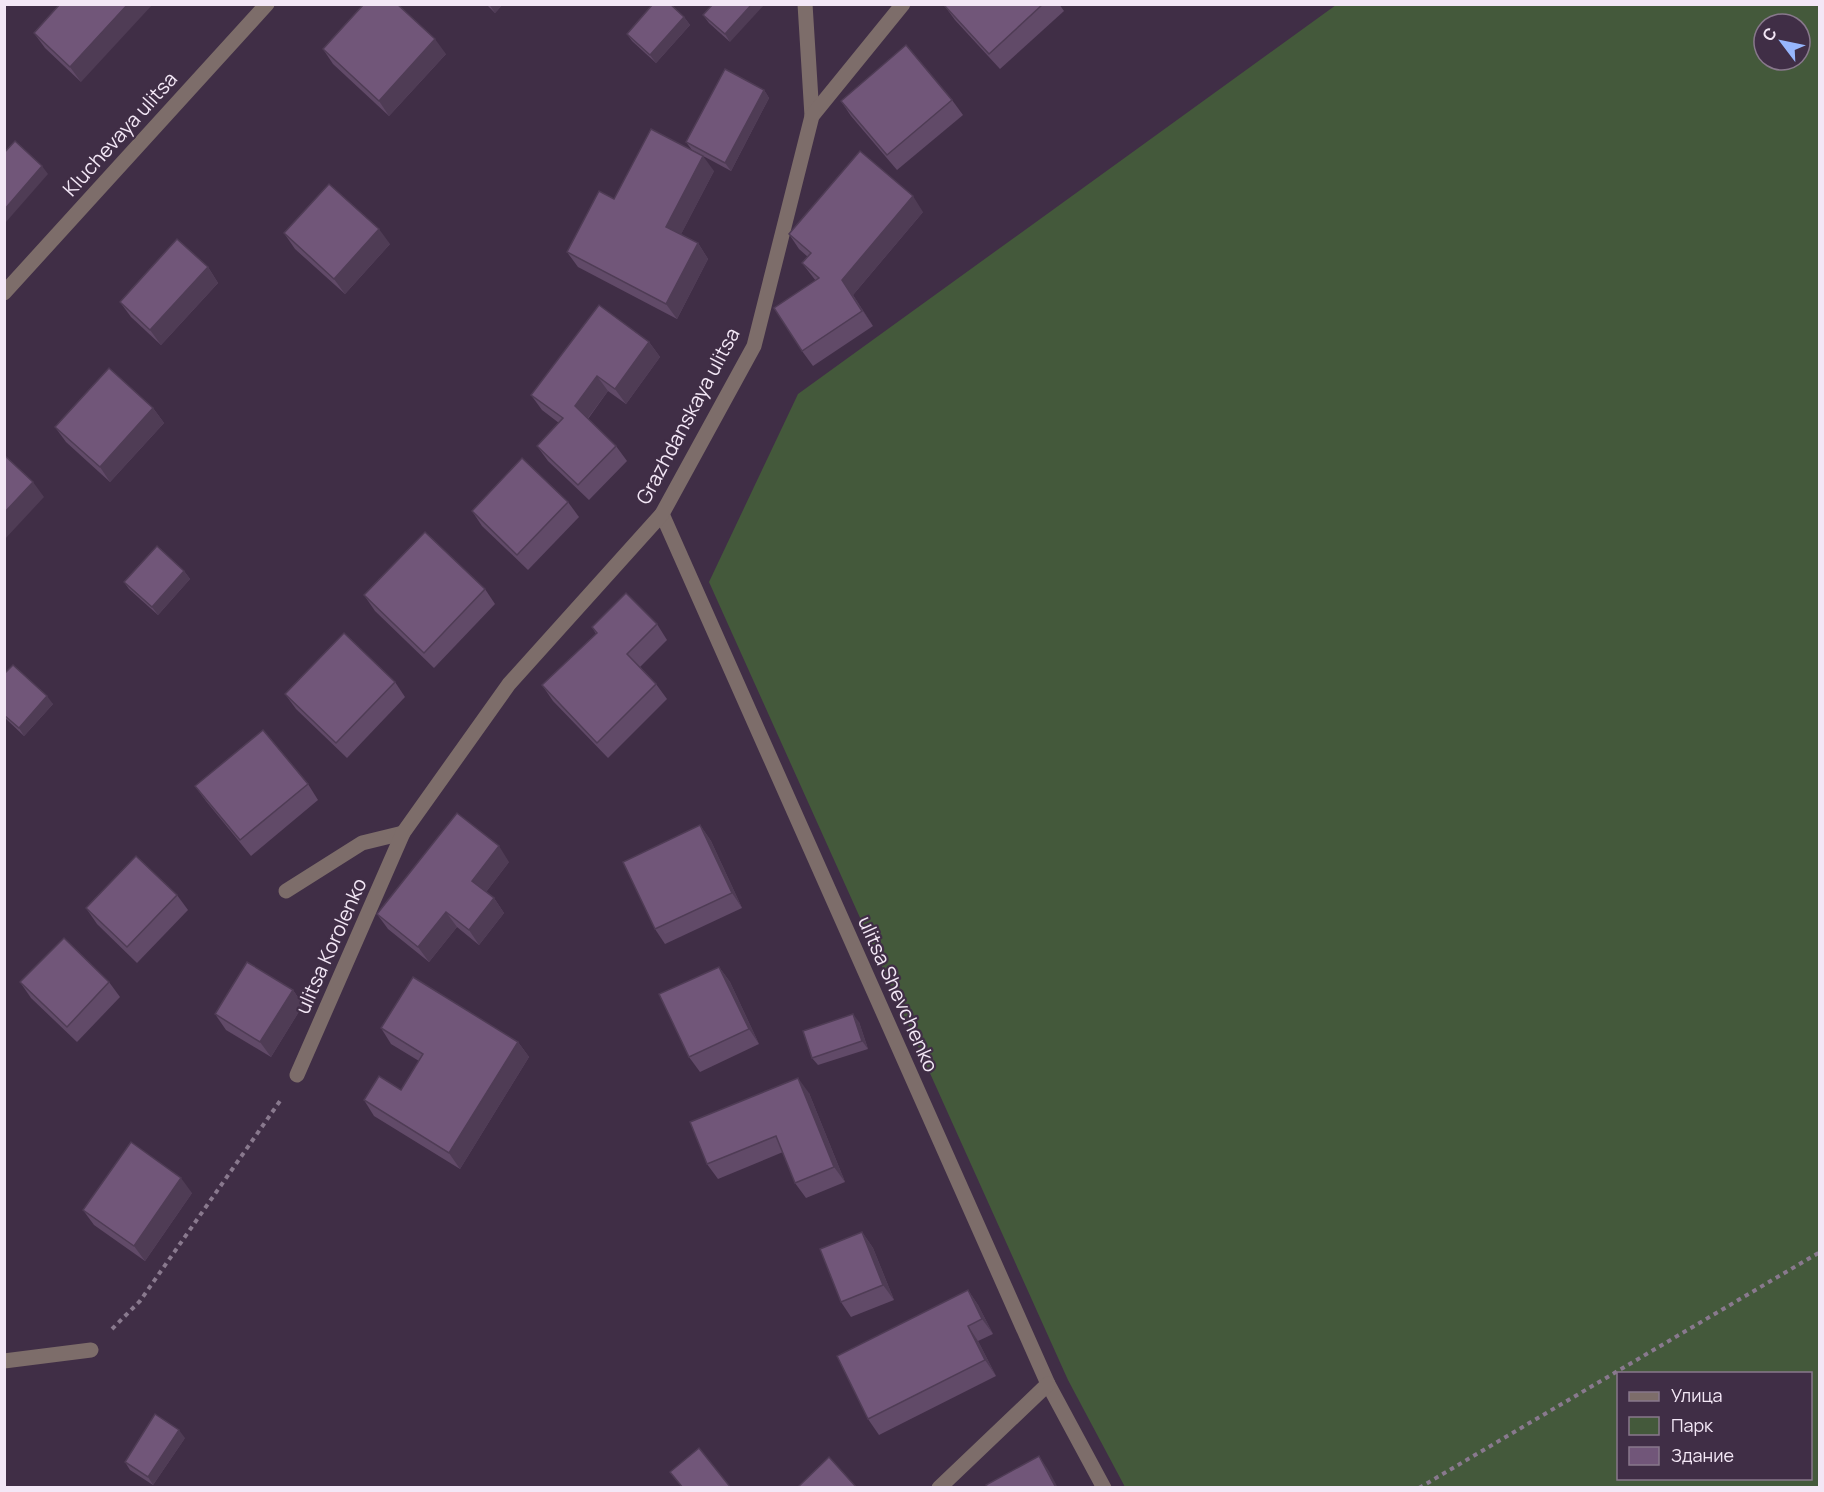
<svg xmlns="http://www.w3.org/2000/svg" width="1824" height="1492" viewBox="0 0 1824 1492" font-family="Manrope,sans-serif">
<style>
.green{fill:#44593b;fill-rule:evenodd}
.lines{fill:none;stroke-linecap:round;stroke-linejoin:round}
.path{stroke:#89798e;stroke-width:4;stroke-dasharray:4.5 4.5;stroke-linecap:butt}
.minor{stroke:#7d6d6a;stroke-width:15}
.wall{fill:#614a68}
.shaded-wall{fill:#4f3c55}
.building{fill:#715679;stroke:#4f3c55;stroke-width:1.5}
.labels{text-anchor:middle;stroke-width:4.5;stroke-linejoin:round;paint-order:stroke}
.street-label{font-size:20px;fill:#f3e7f6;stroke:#402e46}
</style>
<rect width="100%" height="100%" fill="#402e46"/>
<path class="green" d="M1336 5H1819V1487H1125L1068 1380 709 582 798 394ZM1764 24H1800V60H1764ZM1618 1374H1810V1478H1618Z"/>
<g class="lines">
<g class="path">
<path d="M112 1329 140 1301 280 1101"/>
<path d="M1419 1488 1820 1252"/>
</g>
<g class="minor">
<path d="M805 4 812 116"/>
<path d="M4 293 267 4"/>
<path d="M662 514 1048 1384 1104 1488"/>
<path d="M286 891 362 843 403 833"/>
<path d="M297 1075 403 833 509 684 662 514 754 346 812 116 903 4"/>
<path d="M4 1361 91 1350"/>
<path d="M939 1488 1048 1384"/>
</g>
</g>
<g class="wall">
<path d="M60 4 81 82 45 48 34 33Z"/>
<path d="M486 4H503L495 13Z"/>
<path d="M713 4 730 42 709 23 703 15Z"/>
<path d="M945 4H1059L1064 11 1000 69 955 20 944 5Z"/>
<path d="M684 17 690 25 656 63 632 41 627 34Z"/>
<path d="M323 49 446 54 389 116 333 64Z"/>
<path d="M764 90 769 98 731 171 692 150 686 142Z"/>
<path d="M952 100 963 115 897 170 851 116 841 101Z"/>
<path d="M714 171 681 234 698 243 708 259 677 319 578 267 567 252 614 199Z"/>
<path d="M923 212 853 295 873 326 813 366 802 351 816 281 802 263 808 257 799 249 789 234Z"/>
<path d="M284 233 390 244 345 294 295 249Z"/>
<path d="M208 267 218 283 161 345 131 317 120 302Z"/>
<path d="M649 342 660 357 626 404 608 391 588 419 616 446 627 461 589 500 548 461 537 446 559 423 542 410 531 395Z"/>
<path d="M153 408 164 423 110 482 66 442 55 427Z"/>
<path d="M568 502 579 517 528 570 482 526 472 511Z"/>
<path d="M184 571 190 579 158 615 129 589 124 582Z"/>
<path d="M485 589 495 604 434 668 375 611 364 595Z"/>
<path d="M657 624 667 640 640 667 656 684 667 699 608 758 553 701 542 685 596 634 592 627Z"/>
<path d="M4 674 53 704 24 736 4 717Z"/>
<path d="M395 682 405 697 347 758 296 709 285 694Z"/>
<path d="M308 784 318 800 251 856 206 801 195 786Z"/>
<path d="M700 825 711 841 742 908 665 944 655 929Z"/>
<path d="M509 862 486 892 494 898 504 913 479 945 457 927 429 962 388 929 377 914Z"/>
<path d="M177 895 188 910 137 963 97 924 86 908Z"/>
<path d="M719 967 730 982 759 1044 700 1072 689 1057Z"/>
<path d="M20 982H109L120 997 77 1042 31 998Z"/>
<path d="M293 990 303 1005 271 1057 226 1030 215 1014Z"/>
<path d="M859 1022 868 1049 818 1065 812 1058Z"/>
<path d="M381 1028 518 1042 529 1057 460 1169 374 1116 364 1100 401 1090 419 1061 391 1044Z"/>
<path d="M809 1093 845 1182 806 1198 795 1183 783 1152 718 1179 707 1164Z"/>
<path d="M192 1193 145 1261 94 1225 83 1210Z"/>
<path d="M862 1232 873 1248 894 1300 851 1317 841 1302Z"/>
<path d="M968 1290 978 1305 993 1334 978 1341 996 1376 879 1435 868 1419Z"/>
<path d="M185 1438 153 1485 130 1470 125 1462Z"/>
</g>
<g class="shaded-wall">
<path d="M128 4H153L81 82 70 67Z"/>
<path d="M489 4H503L495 13Z"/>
<path d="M752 4H765L730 42 725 34Z"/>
<path d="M684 17 690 25 656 63 650 55Z"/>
<path d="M435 39 446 54 389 116 379 101Z"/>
<path d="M764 90 769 98 731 171 725 163Z"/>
<path d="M703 156 714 171 677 242 666 227Z"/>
<path d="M42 166 48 174 6 222 4 219V210Z"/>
<path d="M913 196 923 212 853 295 873 326 842 280Z"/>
<path d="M379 229 390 244 345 294 334 279Z"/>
<path d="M698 243 708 259 677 319 666 304Z"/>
<path d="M208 267 218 283 161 345 150 330Z"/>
<path d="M649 342 660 357 626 404 615 389Z"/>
<path d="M597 376 608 391 585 422 575 406Z"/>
<path d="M153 408 164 423 110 482 100 467Z"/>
<path d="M33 482 44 497 4 540V513Z"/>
<path d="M184 571 190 579 158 615 152 607Z"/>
<path d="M47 696 53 704 24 736 19 728Z"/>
<path d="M700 825 711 841 742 908 732 893Z"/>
<path d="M499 846 509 862 483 896 472 881Z"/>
<path d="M494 898 504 913 479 945 469 930Z"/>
<path d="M446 912 457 927 429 962 418 947Z"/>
<path d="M719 967 730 982 759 1044 749 1029Z"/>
<path d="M293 990 303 1005 271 1057 260 1042Z"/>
<path d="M853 1014 859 1022 868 1049 862 1041Z"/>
<path d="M518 1042 529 1057 460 1169 449 1153Z"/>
<path d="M798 1078 809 1093 845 1182 834 1167Z"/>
<path d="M181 1178 192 1193 145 1261 134 1246Z"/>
<path d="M862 1232 873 1248 894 1300 883 1285Z"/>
<path d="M968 1290 978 1305 993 1334 982 1319Z"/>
<path d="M968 1326 978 1341 996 1376 985 1360Z"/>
<path d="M179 1430 185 1438 153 1485 148 1477Z"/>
<path d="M1039 1456 1049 1471 1058 1488H1056Z"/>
</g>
<g class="building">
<path d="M60 4H128L70 67 34 33Z"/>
<path d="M364 4H397L435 39 379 101 323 49Z"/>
<path d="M653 4H670L684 17 650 55 627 34Z"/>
<path d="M713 4H752L725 34 703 15Z"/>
<path d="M945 4H1043L989 54 944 5Z"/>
<path d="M906 45 952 100 887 155 841 101Z"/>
<path d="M725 69 764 90 725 163 686 142Z"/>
<path d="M651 129 703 156 666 227 698 243 666 304 567 252 599 191 614 199Z"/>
<path d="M15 141 42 166 4 210V153Z"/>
<path d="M860 151 913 196 842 280 862 311 802 351 774 308 819 278 802 263 811 253 789 234Z"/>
<path d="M329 184 379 229 334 279 284 233Z"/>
<path d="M177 239 208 267 150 330 120 302Z"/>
<path d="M599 305 649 342 615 389 597 376 575 406 616 446 578 485 537 446 563 418 531 395Z"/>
<path d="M109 368 153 408 100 467 55 427Z"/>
<path d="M4 455 33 482 4 513Z"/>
<path d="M522 458 568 502 517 555 472 511Z"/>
<path d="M425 532 485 589 424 653 364 595Z"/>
<path d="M157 546 184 571 152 607 124 582Z"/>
<path d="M626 593 657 624 627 654 656 684 597 743 542 685 597 633 592 627Z"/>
<path d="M344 633 395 682 336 743 285 694Z"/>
<path d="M13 665 47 696 19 728 4 715V674Z"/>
<path d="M263 730 308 784 240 840 195 786Z"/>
<path d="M457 813 499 846 472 881 494 898 469 930 446 912 418 947 377 914Z"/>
<path d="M700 825 732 893 655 929 623 862Z"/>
<path d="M136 856 177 895 127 947 86 908Z"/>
<path d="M64 938 109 982 67 1027 20 982Z"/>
<path d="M247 962 293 990 260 1042 215 1014Z"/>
<path d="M719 967 749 1029 689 1057 659 994Z"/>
<path d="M413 977 518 1042 449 1153 364 1100 379 1076 401 1090 423 1054 381 1028Z"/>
<path d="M853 1014 862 1041 812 1058 803 1031Z"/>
<path d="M798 1078 834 1167 795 1183 776 1136 707 1164 690 1122Z"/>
<path d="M131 1142 181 1178 134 1246 83 1210Z"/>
<path d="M862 1232 883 1285 841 1302 820 1249Z"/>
<path d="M968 1290 982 1319 968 1326 985 1360 868 1419 837 1356Z"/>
<path d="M155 1414 179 1430 148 1477 125 1462Z"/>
<path d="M699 1448 731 1488H683L670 1472Z"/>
<path d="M1039 1456 1056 1488H988L986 1485Z"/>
<path d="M829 1457 857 1488H797Z"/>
</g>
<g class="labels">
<g class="street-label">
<text transform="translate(120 134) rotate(-48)" y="7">Kluchevaya ulitsa</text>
<text transform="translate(688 416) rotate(-62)" y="7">Grazhdanskaya ulitsa</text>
<text transform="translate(331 946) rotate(-66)" y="7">ulitsa Korolenko</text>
<text transform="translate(898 994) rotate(66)" y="7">ulitsa Shevchenko</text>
</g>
</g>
<rect width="1824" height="1492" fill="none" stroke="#f3e7f6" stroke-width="12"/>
<rect x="1617" y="1372" width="195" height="108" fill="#402e46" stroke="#88788c" stroke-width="1.5"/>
<rect x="1629" y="1392" width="30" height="9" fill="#7d6d6a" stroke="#88788c" stroke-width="1.5"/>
<text x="1671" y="1402" font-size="18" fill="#f3e7f6">Улица</text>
<rect x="1629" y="1417" width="30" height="18" fill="#44593b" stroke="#88788c" stroke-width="1.5"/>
<text x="1671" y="1432" font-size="18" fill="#f3e7f6">Парк</text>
<rect x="1629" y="1447" width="30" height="18" fill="#715679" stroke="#88788c" stroke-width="1.5"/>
<text x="1671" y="1462" font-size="18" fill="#f3e7f6">Здание</text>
<g transform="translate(1782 42) rotate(302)"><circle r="28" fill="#402e46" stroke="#88788c" stroke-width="1.5"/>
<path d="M0-4.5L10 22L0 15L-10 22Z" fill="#97b6fd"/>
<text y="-9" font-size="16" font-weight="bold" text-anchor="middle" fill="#f3e7f6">С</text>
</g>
</svg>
